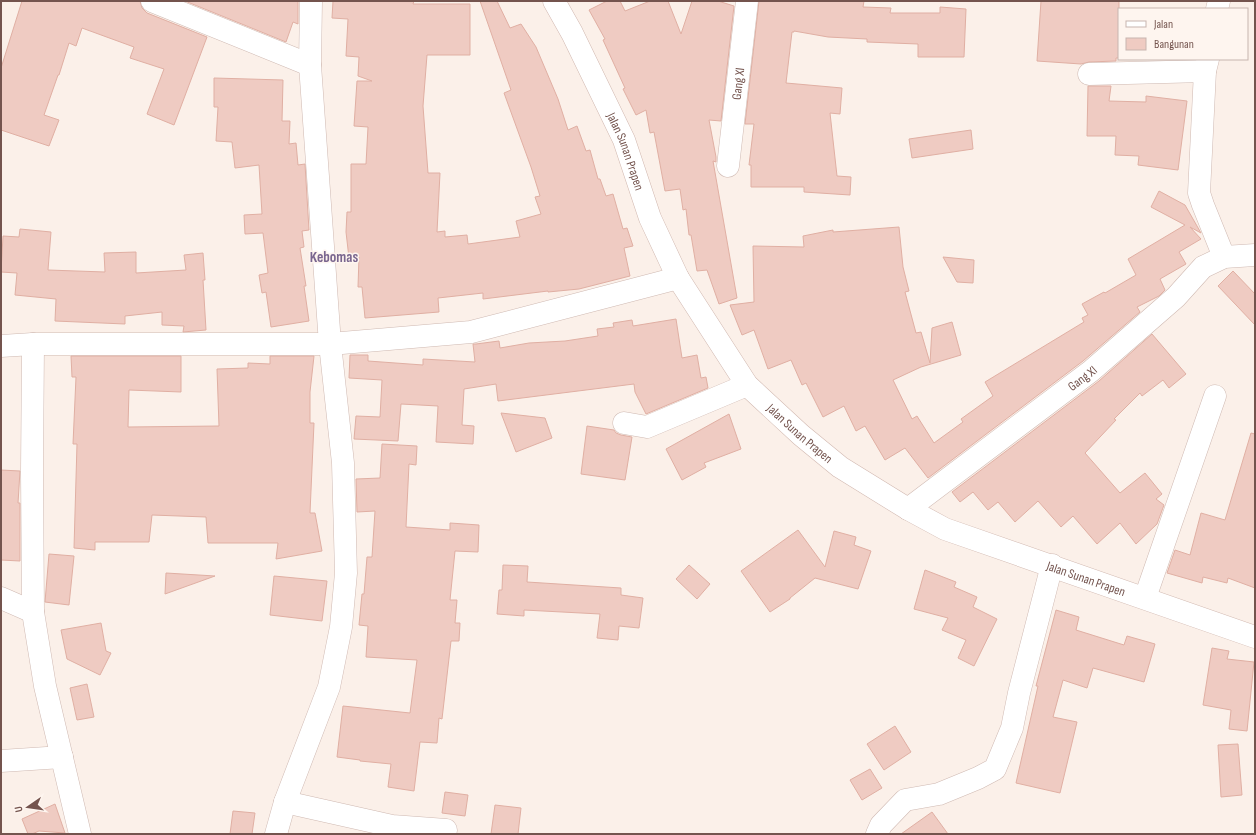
<svg xmlns="http://www.w3.org/2000/svg" width="1256" height="835" viewBox="0 0 1256 835" font-family="'Sofia Sans Condensed',sans-serif">
<style>
.building{fill:#efcbc2;stroke:#e0afa3}
.lines{fill:none;stroke-linecap:round;stroke-linejoin:round}
.minor-casing{stroke:#cfb9b2;stroke-width:23}
.secondary-casing{stroke:#d1b8b0;stroke-width:23}
.minor{stroke:#fff;stroke-width:22}
.secondary{stroke:#fff;stroke-width:22}
.labels{text-anchor:middle;stroke-width:3;stroke-linejoin:round;paint-order:stroke}
.street-label{font-size:13px;fill:#74544e;stroke:#fef5ef}
.quarter-label{font-size:15px;font-weight:bold;fill:#7a668f;stroke:#fef5ef}
</style>
<rect width="100%" height="100%" fill="#fbf0e9"/>
<g class="building">
<path d="M22 1H140L142 8 147 13 207 37 174 125 147 114 164 69 130 58 134 47 82 28 76 46 69 43 59 75H58L44 115 59 120 49 146 1 130V68Z"/>
<path d="M185 1H298V24L293 22 286 42Z"/>
<path d="M333 1H414L413 4H470V55H427L423 106 428 173H440L437 232 445 231V237L467 235 468 244 520 237 516 221 541 214 535 197 540 196 531 167 504 93 511 90 480 1H497L510 28 521 24 536 47 558 99 568 130 577 126 586 151 590 150 598 179H600L606 196 613 194 623 229 627 228 633 246 624 248 630 276 579 289 548 292V291L483 299V293L438 298 439 312 365 318 362 287H358L359 257 349 258 346 232 347 212H351V164H366L368 127 354 126 357 81H372L358 76 359 57 346 56 348 19 332 18Z"/>
<path d="M607 1H620L625 11 650 1H668L681 34 692 1H718L734 6 721 121 709 120 716 157V162L713 161 737 298 719 304 707 270 697 271 691 235H689L686 209 683 210 680 189 665 191 654 132 650 133 646 110 636 115 623 89 625 88 603 40 605 39 589 10Z"/>
<path d="M759 1H864L863 7 891 8 890 13H940V7L966 9 964 57H918V44L867 42V39L828 37 794 31V32H792L786 83 842 88 840 114 830 113 837 176 851 177 850 195 804 192V187H751V165H749L754 124H745Z"/>
<path d="M1041 1H1119V58H1116V61L1089 62 1081 64 1037 61Z"/>
<path d="M214 78 283 80 282 121H290L289 144 296 143 298 165 305 164 309 230 302 231 304 247 300 248 306 286H304L309 321 271 327 266 292 262 293 259 275 268 273 263 233 245 234 244 215 262 214 259 165 235 168 232 142 216 141 218 107H214Z"/>
<path d="M1088 86H1111L1109 101 1146 102V96L1187 101 1178 170 1138 165 1139 156 1115 155 1116 136H1087Z"/>
<path d="M971 130 973 149 912 158 909 139Z"/>
<path d="M1159 191 1185 205 1201 233 1190 227 1201 239 1179 252 1186 264 1160 279 1165 290 1159 296 1137 307 1140 312 1083 361 928 478 905 448 885 460 865 426 856 431 844 406 823 417 806 383 802 385 791 360 768 369 754 330 742 335 730 305 754 302 753 246 804 247 803 236 833 230V232L899 227 903 267 909 291 905 292 916 333 921 332 930 363 932 328 952 322 961 355 921 367 893 380 912 419 917 416 934 443 963 422 961 419 993 396 985 382 1084 322 1082 318 1088 315 1082 304 1104 292 1105 293 1136 275 1128 259 1185 225 1151 207Z"/>
<path d="M20 229 51 232 48 270 105 272 104 253 136 252V273L186 270 184 255 203 253 205 280H203L206 330 183 332 184 326 162 325V312L125 316V324L55 321 56 299 15 295 17 273 1 272 3 236 19 237Z"/>
<path d="M943 257 974 260 973 283 957 282Z"/>
<path d="M1233 271 1255 294V325L1218 286Z"/>
<path d="M676 319 682 358 697 355 701 378 706 377 708 388 646 414 635 392 634 384 498 401 496 384 464 389 462 425 474 426 473 444 436 442 438 406 401 404 398 441 354 439 356 416 380 417 382 380 349 378 350 355H368V361L423 365V359L475 362 473 344H476L499 341 500 348 529 343 565 341 598 336 597 329 614 327 613 323 632 320 633 326Z"/>
<path d="M1152 334 1186 374 1169 388 1163 380 1142 396 1140 393 1114 419 1116 420 1085 453 1120 493 1145 473 1162 494 1156 499 1164 505 1157 524 1136 544 1120 523 1097 544 1073 516 1061 527 1038 501 1015 522 998 502 988 510 973 492 960 502 952 492 1099 381Z"/>
<path d="M71 356H181V392L129 390 128 427 219 426 217 369 248 368V363L270 364V356H314L310 392V423H314L310 513H315L322 551 276 559 278 543H208L206 517 152 515 149 542H95V550L74 548 77 444H73L76 377H72Z"/>
<path d="M501 413 545 418 552 438 516 452Z"/>
<path d="M729 414 741 449 704 463 706 467 682 480 666 449Z"/>
<path d="M587 426 614 430 616 433 621 435 632 437 625 480 581 474Z"/>
<path d="M1251 433 1255 434V588L1228 578 1227 583 1203 577 1202 583 1167 573 1175 550 1190 555 1201 513 1225 520Z"/>
<path d="M382 444 417 446 416 465 409 464 406 527 450 530V523L479 525 478 552 455 551 450 600H457L455 623H460L459 641H451L442 719 439 718 437 743 420 742 414 791 388 787 391 764 360 761V760L337 757 343 706 410 713 417 660 366 657 368 626 359 625 362 594H364L367 557H372L375 511 357 512 356 479 380 478Z"/>
<path d="M1 470 20 471 18 503H20V561L1 560Z"/>
<path d="M798 530 825 567 834 531 856 537 854 545 871 551 858 589 815 578 790 598V599L770 612 741 571Z"/>
<path d="M49 554 74 556 69 605 45 602Z"/>
<path d="M503 565 528 566 527 582 621 588V595L643 598 639 628 619 626 618 640 597 638 600 614 524 610V616L497 614 499 590H502Z"/>
<path d="M689 565 710 584 697 599 676 579Z"/>
<path d="M925 570 956 582 954 587 977 597 973 607 997 619 974 666 958 658 966 640 942 630 948 618 914 609Z"/>
<path d="M166 573 215 576 165 594Z"/>
<path d="M274 576 327 581 322 621 270 615Z"/>
<path d="M1056 610 1079 617 1076 630 1124 645 1127 636 1155 644 1144 682 1093 668 1087 688 1063 680 1053 717 1077 722 1060 793 1016 783 1038 686H1036Z"/>
<path d="M101 623 106 651 111 653 100 675 67 659 61 630Z"/>
<path d="M1212 648 1229 651 1227 659 1254 662 1247 731 1229 729 1231 710 1203 705Z"/>
<path d="M87 684 94 717 77 720 70 688Z"/>
<path d="M895 726 911 752 884 770 867 744Z"/>
<path d="M1238 744 1242 795 1221 797 1218 745Z"/>
<path d="M870 769 882 788 862 800 850 780Z"/>
<path d="M445 792 468 795 465 816 442 813Z"/>
<path d="M55 804 65 833 39 831 32 834H28L22 819Z"/>
<path d="M495 805 521 808 518 834H491Z"/>
<path d="M233 811 255 813 252 834H230Z"/>
<path d="M932 812 948 834H901Z"/>
</g>
<g class="lines">
<g class="minor-casing">
<g id="minor">
<path d="M152 1 310 65"/>
<path d="M1217 9 1219 1"/>
<path d="M1208 59 1205 71 1199 193 1203 205 1224 257"/>
<path d="M1089 74 1205 71"/>
<path id="s1" d="M728 166 747 1"/>
<path d="M33 344 32 472 33 612 45 686 80 834"/>
<path d="M1 346 33 344H330L471 332 678 278"/>
<path d="M624 423 647 427 747 385"/>
<path id="s2" d="M908 509 1091 371 1176 297 1203 267 1224 257 1255 255"/>
<path d="M1 598 33 612"/>
<path d="M1145 598 1215 396"/>
<path d="M1 761 62 757"/>
<path d="M285 802 392 826 446 830"/>
<path d="M276 834 285 802 329 687 341 627 346 573 343 463 330 344 310 65 311 1"/>
<path d="M877 834 881 825 905 800 939 794 978 778 995 769 1012 728 1019 693 1052 565"/>
</g>
</g>
<g class="secondary-casing">
<g id="secondary">
<path id="s3" d="M554 1 572 33 624 140 650 218 678 278 747 385 801 435 840 467 908 509 945 529 1255 637"/>
</g>
</g>
<use href="#minor" class="minor"/>
<use href="#secondary" class="secondary"/>
</g>
<g class="labels">
<g class="street-label">
<text dy="5" stroke="none"><textPath href="#s1" startOffset="83">Gang XI</textPath></text>
<text dy="5" stroke="none"><textPath href="#s3" startOffset="167">Jalan Sunan Prapen</textPath></text>
<text dy="5" stroke="none"><textPath href="#s2" startOffset="218">Gang XI</textPath></text>
<text dy="5" stroke="none"><textPath href="#s3" startOffset="503">Jalan Sunan Prapen</textPath></text>
<text dy="5" stroke="none"><textPath href="#s3" startOffset="827">Jalan Sunan Prapen</textPath></text>
</g>
<g class="quarter-label">
<text x="334" y="262">Kebomas</text>
</g>
</g>
<rect width="1256" height="835" fill="none" stroke="#74544e" stroke-width="4"/>
<rect x="1118" y="8" width="130" height="52" fill="#fef5ef" stroke="#c7b5af"/>
<rect x="1126" y="21" width="20" height="6" fill="#ffffff" stroke="#c7b5af"/>
<text x="1154" y="28" font-size="12" fill="#74544e">Jalan</text>
<rect x="1126" y="38" width="20" height="12" fill="#efcbc2" stroke="#c7b5af"/>
<text x="1154" y="48" font-size="12" fill="#74544e">Bangunan</text>
<g transform="translate(28 807) rotate(257)" stroke="#fef5ef" stroke-width="3" paint-order="stroke">
<path d="M0-3L7 15L0 10L-7 15Z" fill="#74544e"/>
<text y="-6" font-size="11" font-weight="bold" text-anchor="middle" fill="#74544e">U</text>
</g>
</svg>
